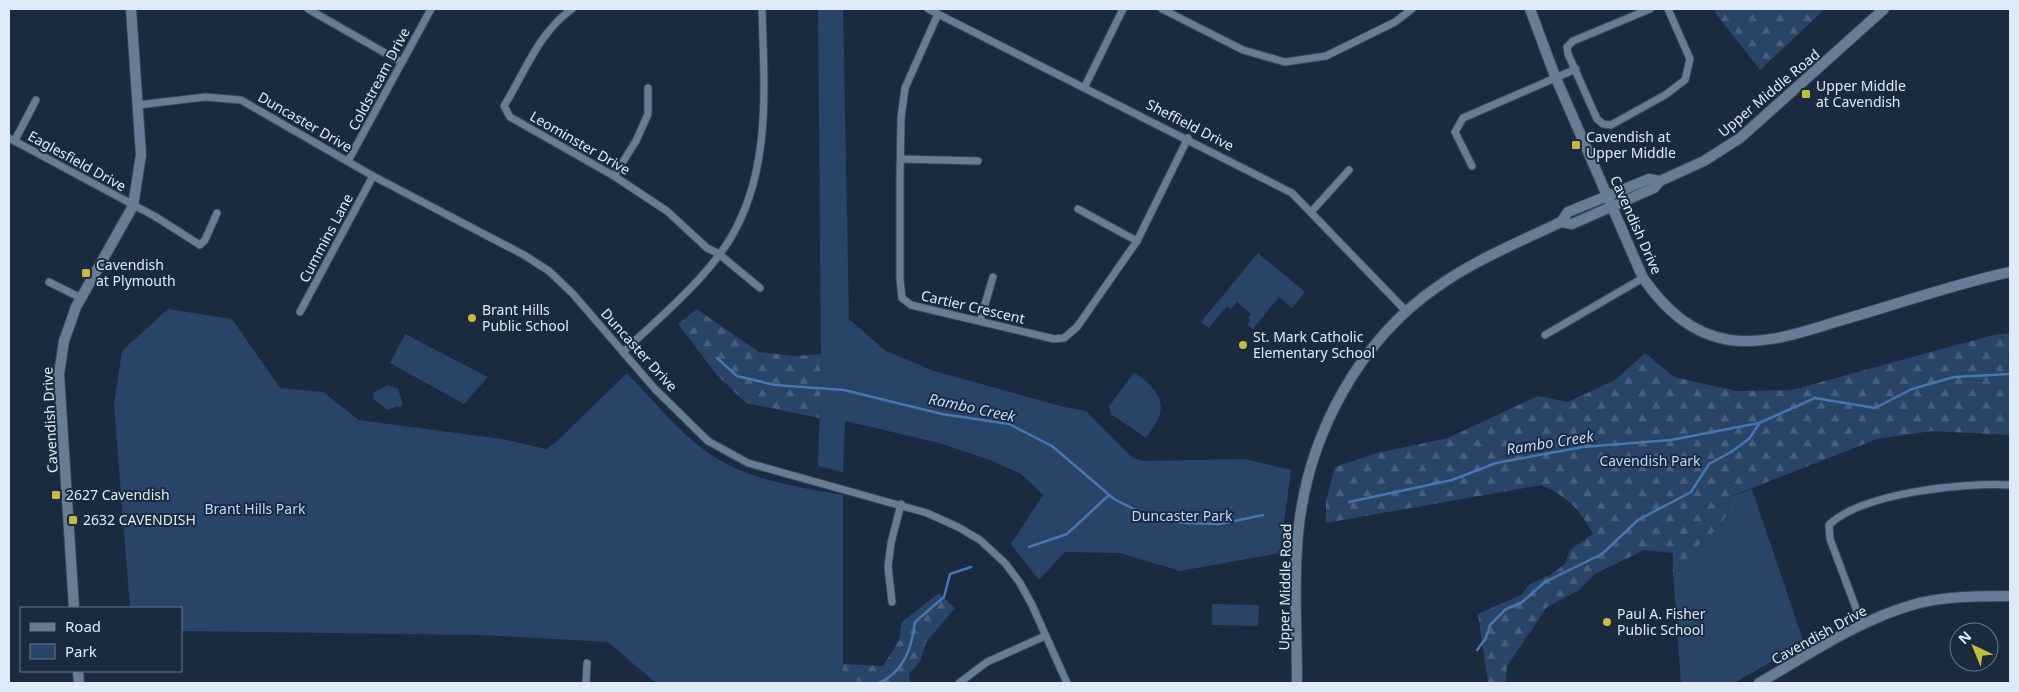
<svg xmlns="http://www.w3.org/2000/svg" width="2019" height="692" viewBox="0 0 2019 692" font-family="'Noto Sans',sans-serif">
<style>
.forest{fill:url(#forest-firs)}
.park{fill:#284466}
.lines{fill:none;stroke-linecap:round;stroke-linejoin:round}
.stream{stroke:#4777b1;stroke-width:2.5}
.street-casing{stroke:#394759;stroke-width:9}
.secondary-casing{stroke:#394759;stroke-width:12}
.street{stroke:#687c96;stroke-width:7}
.secondary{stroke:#687c96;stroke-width:10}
.poi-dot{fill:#c6bc3c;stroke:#1a2b40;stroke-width:2}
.labels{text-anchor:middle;stroke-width:4;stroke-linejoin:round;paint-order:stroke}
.street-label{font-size:14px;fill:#dfeaf9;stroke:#1a2b40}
.poi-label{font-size:14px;fill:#dfeaf9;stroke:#1a2b40;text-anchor:start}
.park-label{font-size:14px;fill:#bed8f9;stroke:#1a2b40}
.water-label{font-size:15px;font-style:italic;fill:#bed8f9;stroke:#1a2b40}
</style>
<defs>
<pattern id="forest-firs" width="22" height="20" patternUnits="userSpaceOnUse" patternTransform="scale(1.25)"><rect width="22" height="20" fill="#284466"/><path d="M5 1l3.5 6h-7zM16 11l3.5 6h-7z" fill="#475f7d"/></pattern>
</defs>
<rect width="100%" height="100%" fill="#1a2b40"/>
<g class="forest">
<path d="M1714 9H1825L1760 70 1716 14Z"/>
<path d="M697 309 759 352 795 356 821 354 820 418 746 403 717 375 678 324Z"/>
<path d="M2010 333V435L1932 431 1877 439 1729 497 1728 513 1718 528 1700 544 1686 566 1673 574V553L1644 550 1595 574 1579 590 1547 607 1507 666 1506 680 1503 683H1488L1478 614 1521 595 1530 584 1550 575 1565 564 1570 550 1593 534C1578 507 1569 498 1541 485L1326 523V501L1335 467 1377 453 1448 438 1538 396 1568 402 1615 380 1645 353 1674 377 1736 391 1792 390 1993 335Z"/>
<path d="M939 593 955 608 926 642 920 662 909 673 910 683H843V664L883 666 899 640 902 622Z"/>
</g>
<g class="park">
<path d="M818 9H843L849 319 886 351 934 371 1064 407 1086 411 1133 458 1144 461 1245 459 1291 470 1280 553 1180 571 1120 553 1065 552 1039 580 1011 544 1043 495 1021 474 990 460 939 443 845 421 843 472 818 466 821 354Z"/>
<path d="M1258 253 1305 292 1292 308 1279 297 1253 329 1247 324 1250 321 1248 318 1251 314 1237 302 1231 309 1227 306 1209 328 1201 322Z"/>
<path d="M168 309 232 319 280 388 323 392 359 420 502 439 546 449 555 443 627 373C657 404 687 443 725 463 760 482 804 488 843 495V683H656L608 642 481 635 181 631V608H130L114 405 122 351Z"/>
<path d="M405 334 488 377 464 404 390 363Z"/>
<path d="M1134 373C1151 383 1169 400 1157 421 1154 427 1150 432 1146 438L1111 414 1109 406Z"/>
<path d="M388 385 398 389 403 404 400 407 397 406 388 410 373 399 374 392Z"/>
<path d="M1752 489 1804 643 1734 683H1681L1673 574 1686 566 1700 544 1718 528 1728 513 1729 497Z"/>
<path d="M1212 604 1259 605 1258 626 1212 625Z"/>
</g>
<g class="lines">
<g class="stream">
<path d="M717 358 737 376 775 385 844 390 942 414 1009 424 1052 446 1114 499 1151 518 1186 523 1220 524 1263 515"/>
<path d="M1349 502 1452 480 1496 463 1583 447 1671 440 1759 423 1815 398 1875 408 1912 389 1954 377 2010 374"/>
<path d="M1029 547 1067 534 1109 495"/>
<path d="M1477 650 1486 638 1490 625 1506 609 1521 603 1545 582 1602 554 1638 520 1691 492 1709 464 1731 452 1749 439 1759 424"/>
<path d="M879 683C904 672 912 647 915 622L944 597 950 574 971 567"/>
</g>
<g class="street-casing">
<g id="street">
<path d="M308 9 401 62"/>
<path d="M572 9C539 32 525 72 504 106L510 117 614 176 667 211 707 248 719 254 760 288"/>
<path d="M928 9 1292 193 1406 311"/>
<path d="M1162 9 1243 50 1285 62 1326 56 1395 22 1412 9"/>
<path d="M1650 9 1573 41 1567 47 1568 54 1597 119 1603 124 1611 125 1665 95 1685 80 1690 59 1668 9"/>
<path d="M938 14 905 88 901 118 900 177V280L902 298 911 305 1054 339 1064 338 1077 327 1137 241 1188 138"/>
<path d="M1085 86 1123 9"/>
<path d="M138 105 205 97 241 100 373 176 524 255 549 271 573 294 655 389 708 441 748 463 927 513 958 527 980 540 1005 563 1020 583 1032 605 1067 683"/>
<path d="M9 138 156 217 200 245 205 240 217 213"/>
<path d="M15 140 36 100"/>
<path d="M901 159 978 161"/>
<path d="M348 161 431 9"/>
<path d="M1472 166 1455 132 1463 118 1576 69"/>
<path d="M614 176 636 141 648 114V88"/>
<path d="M1078 209 1137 241"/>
<path d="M1312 211 1349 170"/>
<path d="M49 282 81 298"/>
<path d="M300 312 373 176"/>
<path d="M980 321 993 277"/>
<path d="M1545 335 1643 278"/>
<path d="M623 352C657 320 706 279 730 239 772 170 764 86 762 9"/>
<path d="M892 602 888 567 891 543 901 504"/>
<path d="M1862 624 1830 539 1829 525C1861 493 1965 482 2010 485"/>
<path d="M586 683 587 663"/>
<path d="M959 683 987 662 1045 636"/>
</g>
</g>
<g class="secondary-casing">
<g id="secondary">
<path d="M1530 9 1555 76 1643 278C1665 309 1691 334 1730 340 1768 345 1806 331 1842 320 1898 304 1954 284 2010 272"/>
<path d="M1561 222 1572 224 1654 188 1660 181 1704 161 1740 138 1884 9"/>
<path d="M74 608 59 374 64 341 76 307 133 206 141 155 131 9"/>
<path d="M78 671 79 683"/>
<path d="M1297 683C1297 631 1293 577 1299 525 1310 432 1360 340 1437 287 1475 260 1519 242 1561 222L1568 212 1649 179 1660 181"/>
<path d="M1759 683C1808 655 1857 621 1912 605 1943 596 1978 596 2010 596"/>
</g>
</g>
<use href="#street" class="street"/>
<use href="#secondary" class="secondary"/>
</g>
<g class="poi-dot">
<rect x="1801" y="89" width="10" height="10" rx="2.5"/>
<rect x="1571" y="140" width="10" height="10" rx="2.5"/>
<rect x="81" y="268" width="10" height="10" rx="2.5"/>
<circle cx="472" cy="318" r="5"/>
<circle cx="1243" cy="345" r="5"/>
<rect x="51" y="490" width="10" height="10" rx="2.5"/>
<rect x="68" y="515" width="10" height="10" rx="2.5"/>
<circle cx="1607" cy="622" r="5"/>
</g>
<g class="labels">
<g class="street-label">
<text transform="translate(379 79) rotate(-62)" y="5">Coldstream Drive</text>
<text transform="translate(1769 93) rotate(-40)" y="5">Upper Middle Road</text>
<text transform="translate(305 122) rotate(30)" y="5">Duncaster Drive</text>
<text transform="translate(1190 125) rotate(27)" y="5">Sheffield Drive</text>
<text transform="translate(580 143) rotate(30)" y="5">Leominster Drive</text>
<text transform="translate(77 161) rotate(29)" y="5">Eaglesfield Drive</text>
<text transform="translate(1636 225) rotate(66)" y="5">Cavendish Drive</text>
<text transform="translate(326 238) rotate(-62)" y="5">Cummins Lane</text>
<text transform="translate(973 307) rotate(13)" y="5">Cartier Crescent</text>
<text transform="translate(639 350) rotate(48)" y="5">Duncaster Drive</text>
<text transform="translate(50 420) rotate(-93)" y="5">Cavendish Drive</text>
<text transform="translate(1285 587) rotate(-89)" y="5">Upper Middle Road</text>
<text transform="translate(1819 635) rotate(-29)" y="5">Cavendish Drive</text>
</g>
<g class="poi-label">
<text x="1816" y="91">Upper Middle<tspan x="1816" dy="16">at Cavendish</tspan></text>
<text x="1586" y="142">Cavendish at<tspan x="1586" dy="16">Upper Middle</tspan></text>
<text x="96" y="270">Cavendish<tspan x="96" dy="16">at Plymouth</tspan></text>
<text x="482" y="315">Brant Hills<tspan x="482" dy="16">Public School</tspan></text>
<text x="1253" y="342">St. Mark Catholic<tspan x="1253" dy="16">Elementary School</tspan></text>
<text x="66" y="500">2627 Cavendish</text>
<text x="83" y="525">2632 CAVENDISH</text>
<text x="1617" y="619">Paul A. Fisher<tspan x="1617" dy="16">Public School</tspan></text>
</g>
<g class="park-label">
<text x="1650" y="466">Cavendish Park</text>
<text x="255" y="514">Brant Hills Park</text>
<text x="1182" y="521">Duncaster Park</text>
</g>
<g class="water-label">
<text transform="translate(972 408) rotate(12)" y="5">Rambo Creek</text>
<text transform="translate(1550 443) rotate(-9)" y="5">Rambo Creek</text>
</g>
</g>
<rect width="2019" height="692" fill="none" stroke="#dfeaf9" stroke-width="20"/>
<rect x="20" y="607" width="162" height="65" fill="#1a2b40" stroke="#69778a"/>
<rect x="30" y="623" width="25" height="8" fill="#687c96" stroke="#69778a"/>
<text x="65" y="632" font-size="15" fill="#dfeaf9">Road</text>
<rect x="30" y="644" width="25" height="15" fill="#284466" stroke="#69778a"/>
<text x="65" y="657" font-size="15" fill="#dfeaf9">Park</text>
<g transform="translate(1974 647) rotate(316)"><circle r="24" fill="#1a2b40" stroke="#69778a"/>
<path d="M0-4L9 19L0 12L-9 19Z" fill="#c6bc3c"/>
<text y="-8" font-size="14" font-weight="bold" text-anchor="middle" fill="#dfeaf9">N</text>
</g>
</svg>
